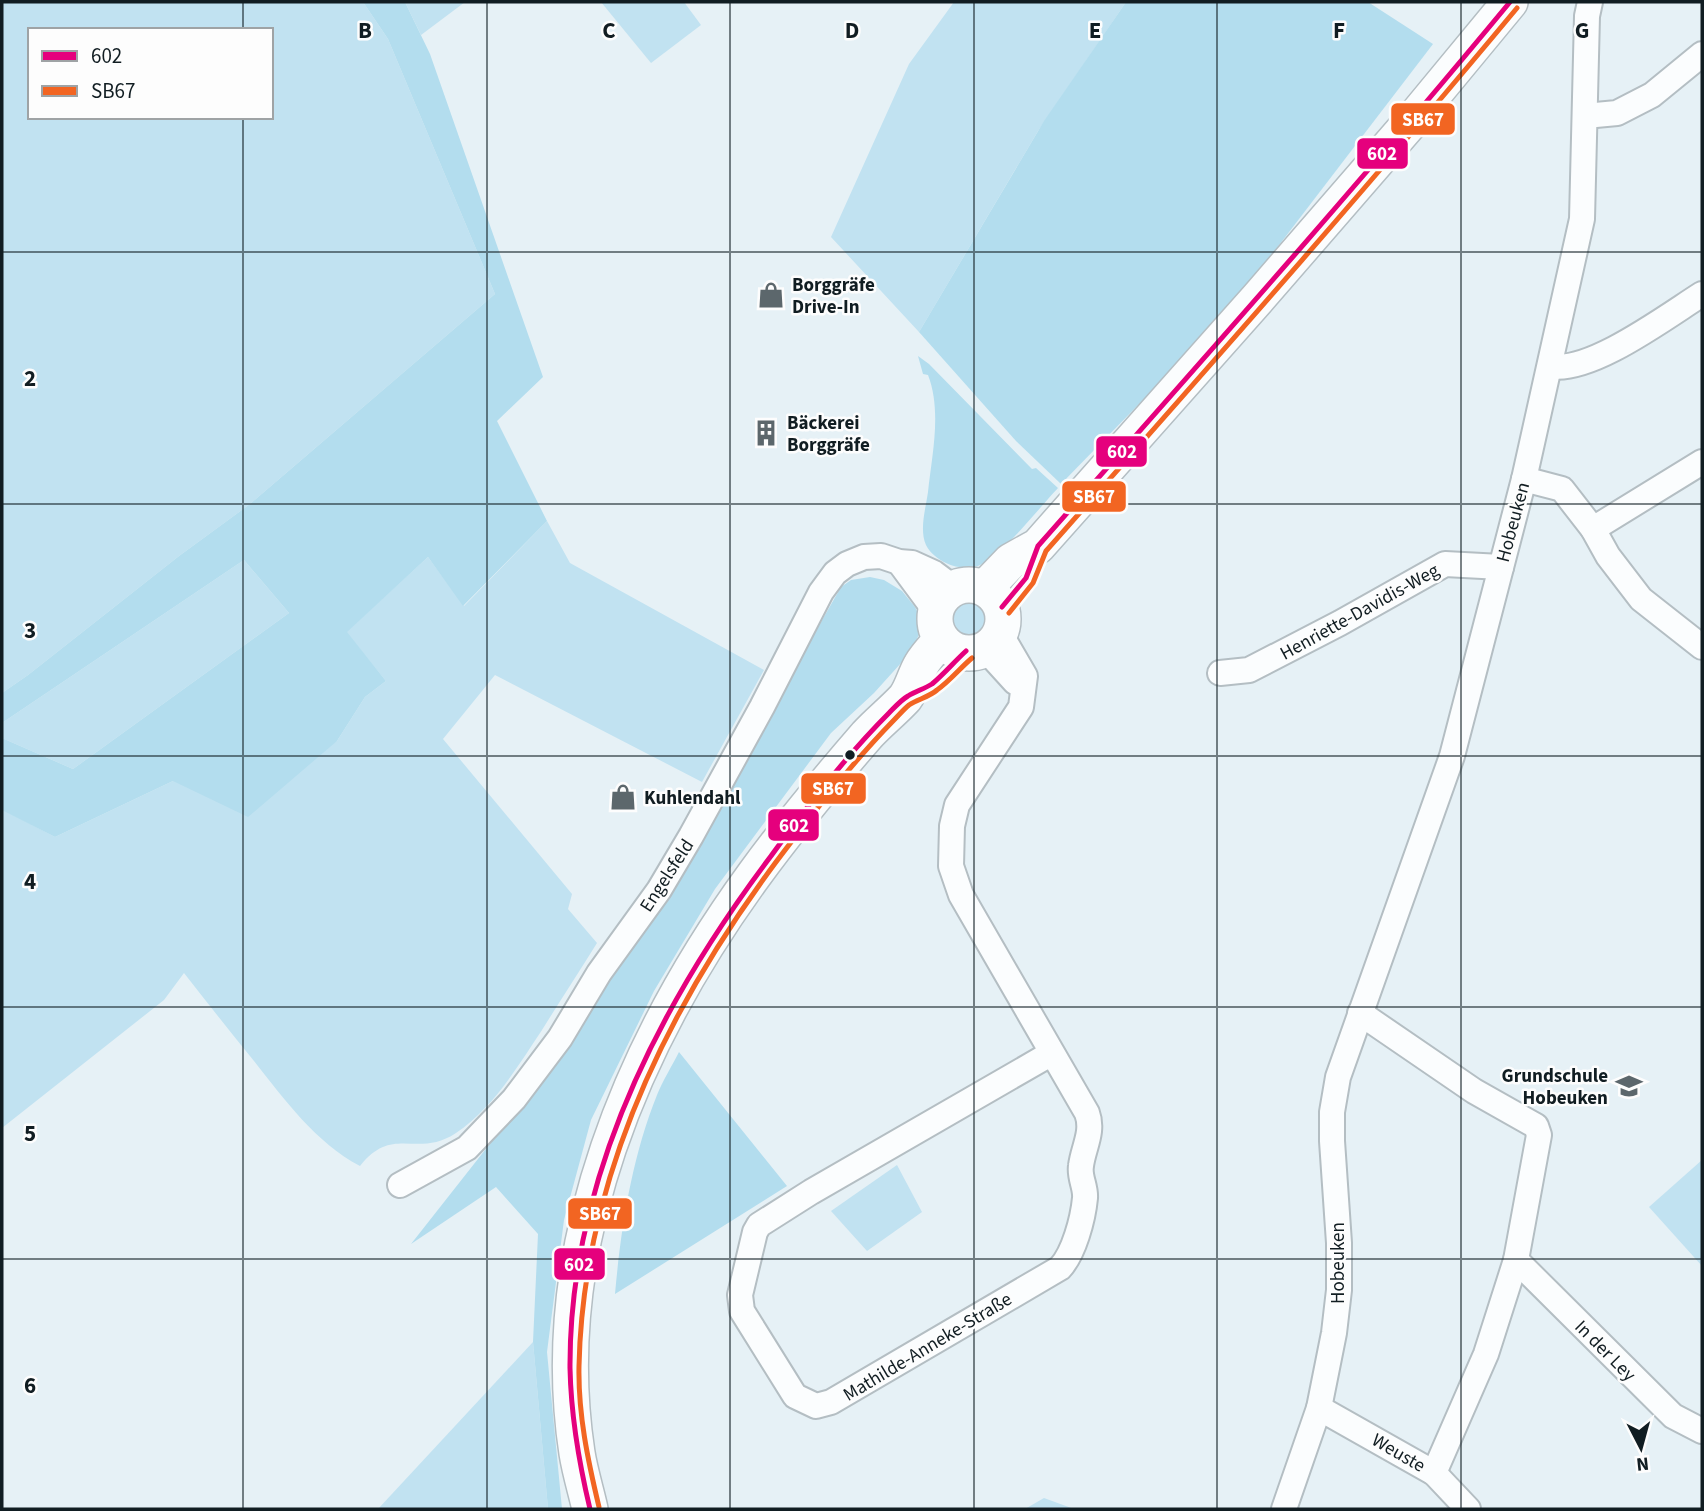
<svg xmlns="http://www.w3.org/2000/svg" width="1704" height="1511" viewBox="0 0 1704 1511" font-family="'Source Sans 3',sans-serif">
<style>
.green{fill:#c1e2f1;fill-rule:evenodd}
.forest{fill:#b3ddee}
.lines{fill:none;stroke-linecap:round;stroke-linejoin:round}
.minor-casing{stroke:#b4bec3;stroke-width:28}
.secondary-casing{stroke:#b4bec3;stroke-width:38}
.minor{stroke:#fbfdfe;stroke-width:24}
.secondary{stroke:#fbfdfe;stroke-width:35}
.bus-1-casing{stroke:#fdfdfd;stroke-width:10}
.bus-2-casing{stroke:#fdfdfd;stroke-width:10}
.bus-1{stroke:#e5007d;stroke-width:5}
.bus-2{stroke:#f26522;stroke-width:5}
.grid{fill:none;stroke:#111d22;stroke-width:2;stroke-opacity:0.55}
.bus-dot{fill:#111d22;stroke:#fdfdfd;stroke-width:2.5}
.labels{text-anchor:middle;stroke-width:5;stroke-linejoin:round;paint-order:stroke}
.poi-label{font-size:19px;font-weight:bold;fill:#111d22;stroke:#fdfdfd;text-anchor:start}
.street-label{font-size:19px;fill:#111d22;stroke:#fdfdfd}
.grid-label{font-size:23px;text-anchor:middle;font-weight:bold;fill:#111d22;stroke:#fdfdfd;stroke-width:5;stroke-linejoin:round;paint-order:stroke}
.line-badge{stroke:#fdfdfd;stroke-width:2.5}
.badge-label{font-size:19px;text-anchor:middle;font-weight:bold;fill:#fff}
</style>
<rect width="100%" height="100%" fill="#e6f1f6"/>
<g class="green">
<path d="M2 2H363L388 39 495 294 250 504 179 556 28 675 2 693ZM30 30H271V117H30Z"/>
<path d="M405 2H465L421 35Z"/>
<path d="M601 2H684L701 25 651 63Z"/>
<path d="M954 2H1126L1038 131 919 332 831 237 909 64Z"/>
<path d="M547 521 570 563 764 670 702 782 495 675 443 739 572 894 568 909 597 943C579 972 560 1001 542 1030 518 1066 493 1108 456 1133 417 1159 393 1124 360 1166 316 1143 284 1099 254 1061 230 1032 207 1002 184 973L164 1000 2 1128V809L55 837 173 781 337 741 365 697 386 681 346 632 428 557 464 606Z"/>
<path d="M244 560 289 613 73 769 2 738V723Z"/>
<circle cx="970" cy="619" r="22"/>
<path d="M1702 1160V1266L1649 1207Z"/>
<path d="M897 1165 922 1212 867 1251 831 1211Z"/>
<path d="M533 1342 548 1509H378Z"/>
<path d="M1044 1498 1074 1509H1025Z"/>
</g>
<g class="forest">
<path d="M363 2H405L430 54 543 377 497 421 547 521 463 606 428 557 347 632 386 681 365 697 337 741 248 817 173 781 55 837 2 810V738L73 769 289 613 244 560 2 723V693L28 675 179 556 250 504 495 294 388 39Z"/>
<path d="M1126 2H1368L1433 44 1224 317 1061 484 1016 441 919 332 1044 121Z"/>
<path d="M918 356 929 364 1032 469 1036 468 1058 488C1040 507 1003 554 982 564 972 570 956 568 946 563 938 559 930 553 926 545 919 530 926 507 928 492 932 455 942 411 928 375L923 374Z"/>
<path d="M870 577 884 580 902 591 915 607 921 619 920 632 911 652 874 693 831 733 715 889 654 991 591 1120 564 1220 547 1352 562 1509H548L533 1342 538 1234 496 1187 411 1244 518 1108 797 664 841 587 851 580Z"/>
<path d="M679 1052 787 1186 615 1294C621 1227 632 1157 657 1095 663 1080 672 1066 679 1052Z"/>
</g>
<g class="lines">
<g class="minor-casing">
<g id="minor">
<path d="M1585 116 1617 113 1652 95 1702 54"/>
<path d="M1550 366C1590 374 1667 316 1702 294"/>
<path d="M1524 479 1562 489 1593 529 1608 556 1641 599 1702 647"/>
<path d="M1593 529 1702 462"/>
<path d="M899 562 936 612"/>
<path d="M1000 633 1025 676 1021 707 957 805 952 826 951 866 961 895 1087 1113C1094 1132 1083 1148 1081 1166 1079 1177 1086 1187 1085 1198 1083 1219 1074 1253 1060 1268L831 1402 816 1406 795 1396 742 1311 740 1295 755 1232 759 1225 811 1192 1052 1053"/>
<path d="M985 649 1015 682 1023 686"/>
<path d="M1220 673 1249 670 1340 623 1445 564 1501 567"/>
<path d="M1360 1013 1474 1091 1536 1126 1539 1135 1516 1260 1486 1354 1434 1473"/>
<path d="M400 1185 467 1148 514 1099 560 1038 599 973 659 890 691 836 762 707 821 592 835 573 847 564 864 557 881 556 899 562 912 563 934 573 954 588"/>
<path d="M1516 1260 1673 1416 1702 1431"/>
<path d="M1319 1408 1434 1473 1468 1509"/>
<path d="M1284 1509 1319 1408 1334 1333 1339 1290V1243L1332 1141V1112L1338 1077 1452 756 1524 479 1582 219 1587 16 1590 2"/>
</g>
</g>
<g class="secondary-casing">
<g id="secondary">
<circle cx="969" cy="619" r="34"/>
<path d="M985 588 1011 561 1038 546 1259 297 1415 117 1510 2"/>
<path d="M590 1509C586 1491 580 1472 577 1453 545 1245 634 1040 754 875 789 827 828 780 867 735 879 722 893 711 905 698 912 689 915 675 921 665 926 656 934 648 941 640"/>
</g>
</g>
<use href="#minor" class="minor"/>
<use href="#secondary" class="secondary"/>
<g class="bus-1-casing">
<g id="bus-1">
<path d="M1002 607 1026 578 1038 546C1197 366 1357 187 1510 2"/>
<path d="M590 1509C579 1463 571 1416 570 1368 569 1180 660 1003 771 856 807 806 845 757 889 713 895 707 901 700 908 696 916 691 924 689 932 684 944 674 954 662 966 651"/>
</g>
</g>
<g class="bus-2-casing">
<g id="bus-2">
<path d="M1009 613 1033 583 1046 551C1205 371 1364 192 1517 8"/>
<path d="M599 1507C588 1461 578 1414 579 1366 583 1179 666 1010 776 862 813 813 851 764 894 720 899 715 904 709 909 705 918 699 929 697 937 690 950 681 960 668 972 658"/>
</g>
</g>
<use href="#bus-1" class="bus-1"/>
<use href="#bus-2" class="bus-2"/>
</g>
<path class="grid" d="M243 2V30M487 2V1509M730 2V1509M974 2V1509M1217 2V1509M1461 2V1509M243 117V1509M2 252H1702M2 504H1702M2 756H1702M2 1007H1702M2 1259H1702"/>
<defs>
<g id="shop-bare" transform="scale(2.1)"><path d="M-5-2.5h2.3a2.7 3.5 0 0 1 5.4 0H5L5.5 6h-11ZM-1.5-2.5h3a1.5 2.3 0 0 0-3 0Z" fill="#5c676c" stroke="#fdfdfd" stroke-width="2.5" paint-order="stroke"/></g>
<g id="building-bare" transform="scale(2.1)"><path d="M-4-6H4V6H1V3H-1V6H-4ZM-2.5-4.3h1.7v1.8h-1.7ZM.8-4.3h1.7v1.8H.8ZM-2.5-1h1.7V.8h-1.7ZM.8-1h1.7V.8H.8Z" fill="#5c676c" stroke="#fdfdfd" stroke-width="2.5" paint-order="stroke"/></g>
<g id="school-bare" transform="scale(2.1)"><path d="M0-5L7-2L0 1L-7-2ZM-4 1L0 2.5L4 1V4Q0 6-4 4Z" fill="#5c676c" stroke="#fdfdfd" stroke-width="2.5" paint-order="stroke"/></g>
</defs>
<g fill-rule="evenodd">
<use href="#shop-bare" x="771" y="295"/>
<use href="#building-bare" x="766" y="433"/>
<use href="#shop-bare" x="623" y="797"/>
<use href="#school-bare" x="1629" y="1086"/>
</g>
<circle class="bus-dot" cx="850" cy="755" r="6"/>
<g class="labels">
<g class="poi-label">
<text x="792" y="291">Borggräfe<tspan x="792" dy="22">Drive-In</tspan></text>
<text x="787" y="429">Bäckerei<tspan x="787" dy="22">Borggräfe</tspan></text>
<text x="644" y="804">Kuhlendahl</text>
<text x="1608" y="1082" text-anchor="end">Grundschule<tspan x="1608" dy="22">Hobeuken</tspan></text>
</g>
<g class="street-label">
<text transform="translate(1512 522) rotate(-75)" y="7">Hobeuken</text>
<text transform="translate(1359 611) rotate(-29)" y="7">Henriette-Davidis-Weg</text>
<text transform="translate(666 875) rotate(-57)" y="7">Engelsfeld</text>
<text transform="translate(1337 1263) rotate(-90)" y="7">Hobeuken</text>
<text transform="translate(927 1346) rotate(-31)" y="7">Mathilde-Anneke-Straße</text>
<text transform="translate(1606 1350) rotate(45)" y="7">In der Ley</text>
<text transform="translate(1399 1452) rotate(30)" y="7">Weuste</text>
</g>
</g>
<g class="grid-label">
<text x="365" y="38">B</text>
<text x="609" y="38">C</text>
<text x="852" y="38">D</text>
<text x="1095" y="38">E</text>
<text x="1339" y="38">F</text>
<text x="1582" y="38">G</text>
<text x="30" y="386">2</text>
<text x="30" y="638">3</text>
<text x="30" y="889">4</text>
<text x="30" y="1141">5</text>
<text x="30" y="1393">6</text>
</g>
<g class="line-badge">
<rect x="1390" y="102" width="66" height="34" rx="7" fill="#f26522"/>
<rect x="1356" y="137" width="53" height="33" rx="7" fill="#e5007d"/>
<rect x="1095" y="435" width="53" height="33" rx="7" fill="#e5007d"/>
<rect x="1061" y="480" width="66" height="33" rx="7" fill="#f26522"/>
<rect x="800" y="772" width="67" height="33" rx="7" fill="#f26522"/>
<rect x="767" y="808" width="53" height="34" rx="7" fill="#e5007d"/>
<rect x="567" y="1197" width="66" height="33" rx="7" fill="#f26522"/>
<rect x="553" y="1247" width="53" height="34" rx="7" fill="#e5007d"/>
</g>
<g class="badge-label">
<text x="1423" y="126">SB67</text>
<text x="1382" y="160">602</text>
<text x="1122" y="458">602</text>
<text x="1094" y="503">SB67</text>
<text x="833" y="795">SB67</text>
<text x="794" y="832">602</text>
<text x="600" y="1220">SB67</text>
<text x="579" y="1271">602</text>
</g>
<rect width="1704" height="1511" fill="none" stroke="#111d22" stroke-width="7"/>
<rect x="28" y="28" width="245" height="91" fill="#fdfdfd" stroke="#9fa3a5" stroke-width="2"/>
<rect x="42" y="51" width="35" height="10" fill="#e5007d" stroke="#9fa3a5" stroke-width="2"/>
<text x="91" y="63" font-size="21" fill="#111d22">602</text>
<rect x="42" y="86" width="35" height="10" fill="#f26522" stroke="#9fa3a5" stroke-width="2"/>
<text x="91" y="98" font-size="21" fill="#111d22">SB67</text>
<g transform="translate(1641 1448) rotate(174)" stroke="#fdfdfd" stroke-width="5" paint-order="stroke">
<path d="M0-5L12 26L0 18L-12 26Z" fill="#111d22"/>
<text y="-10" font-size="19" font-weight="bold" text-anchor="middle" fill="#111d22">N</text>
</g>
</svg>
